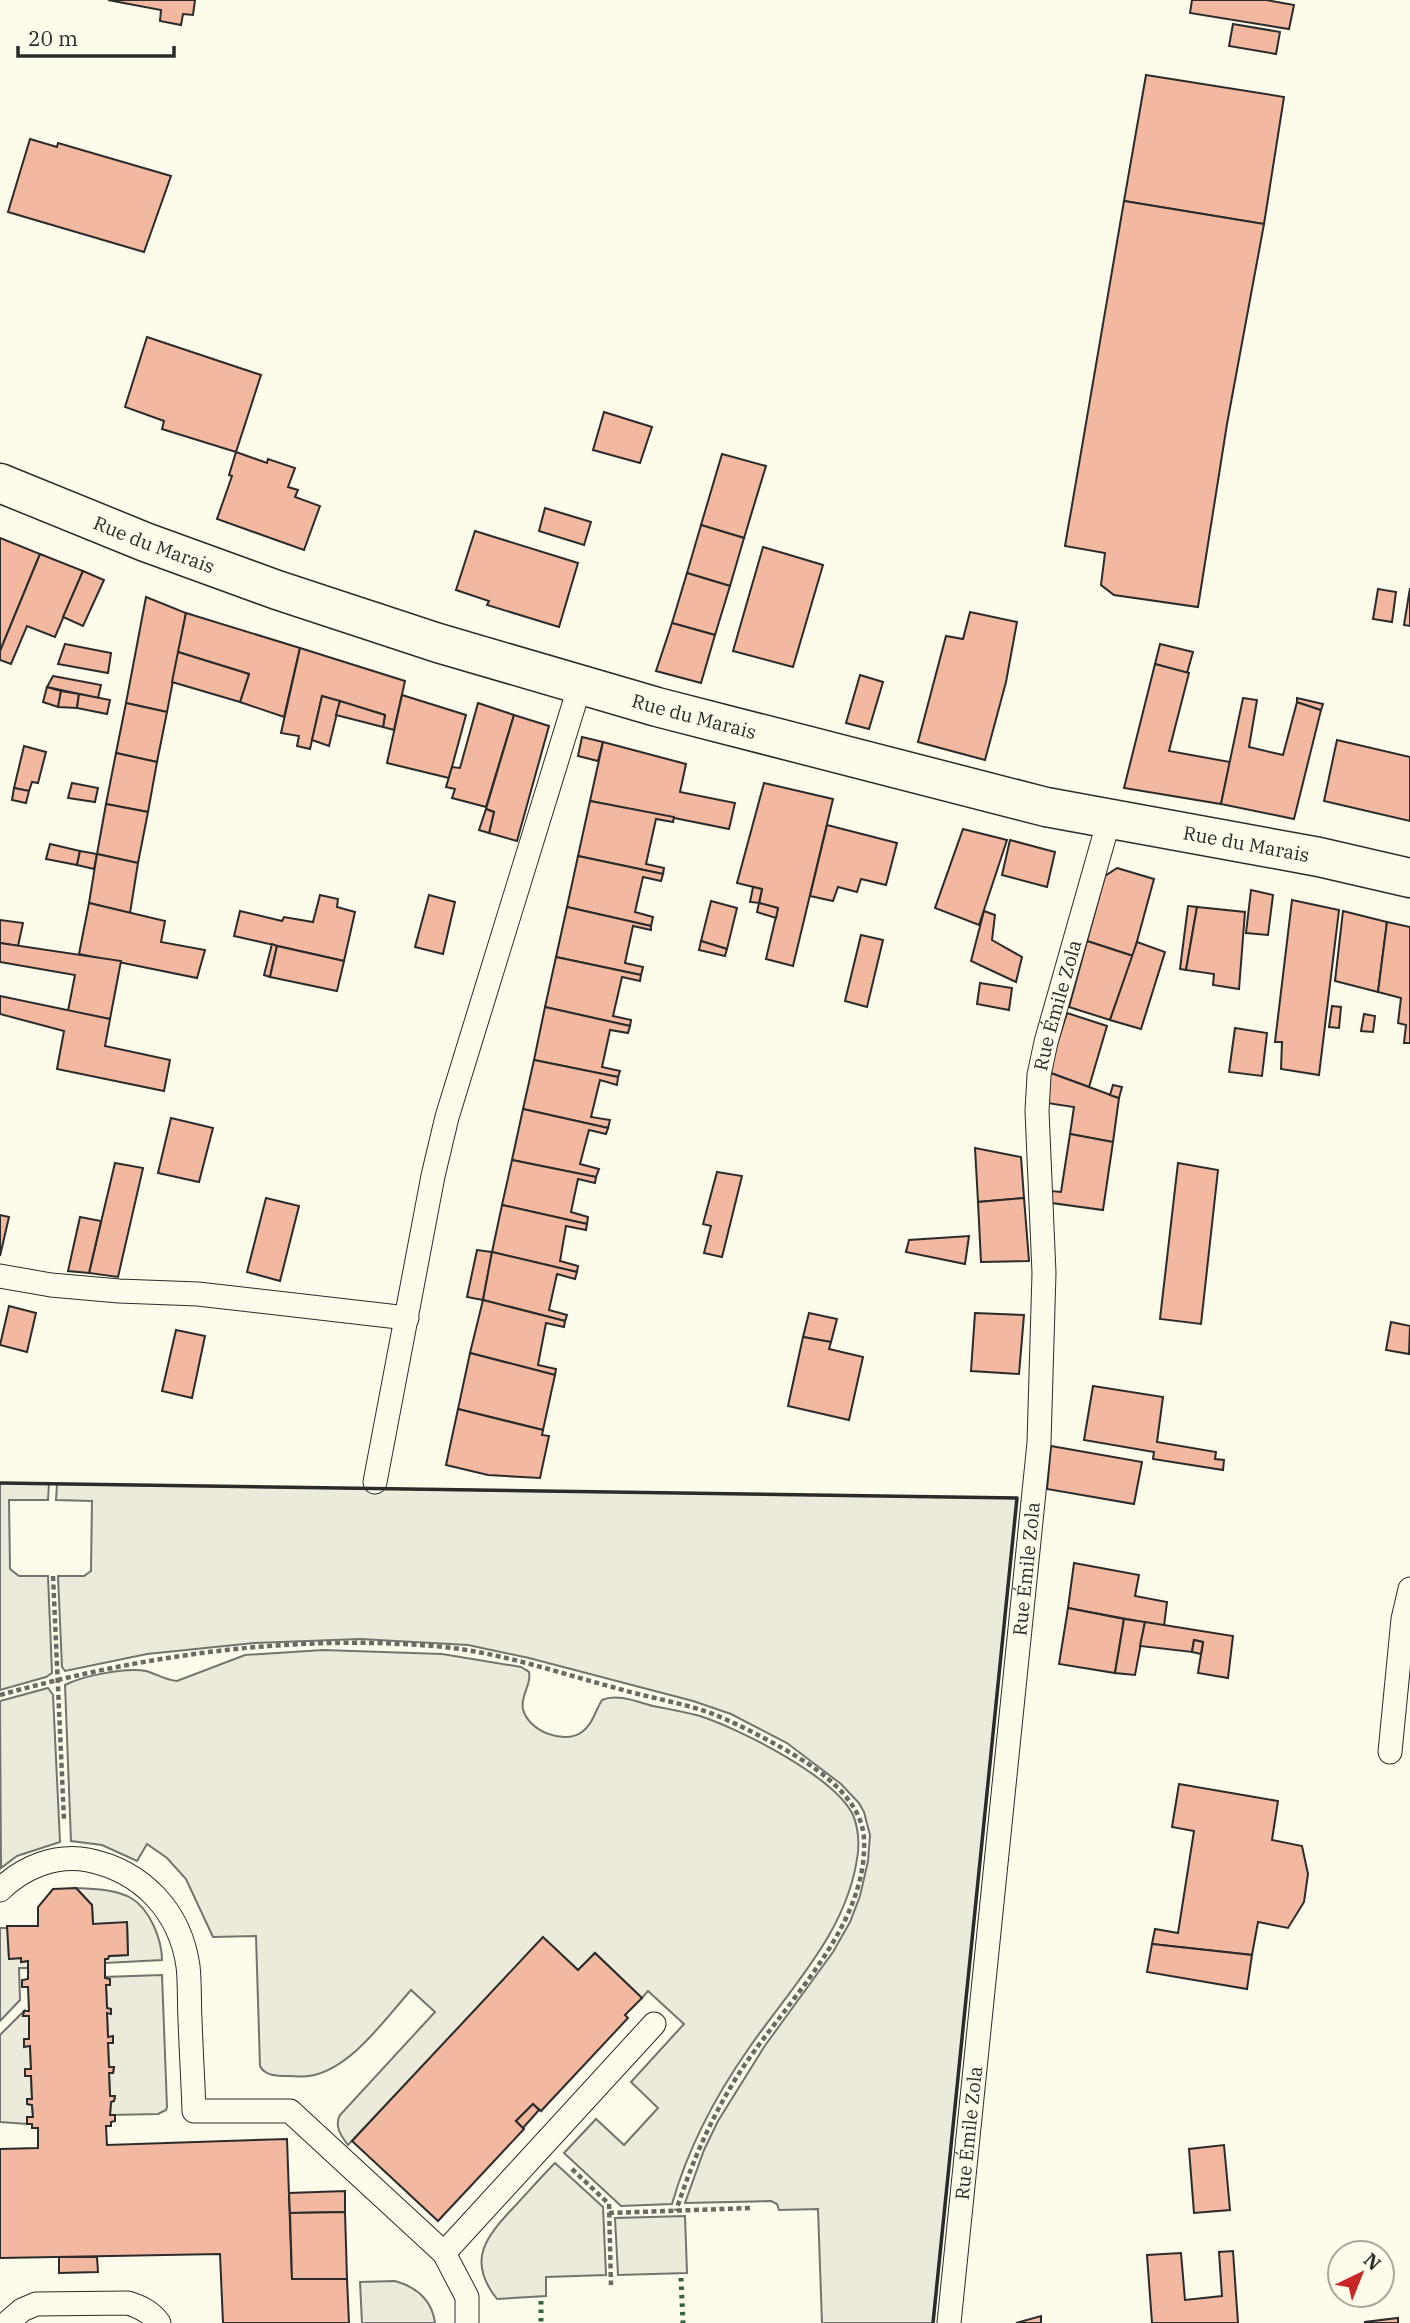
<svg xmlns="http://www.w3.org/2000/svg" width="1410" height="2323" viewBox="0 0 1410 2323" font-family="'IBM Plex Serif',serif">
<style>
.green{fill:#ecebdb;stroke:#74746e;stroke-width:2}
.building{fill:#f2b8a0;stroke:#2b2b2b;stroke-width:2}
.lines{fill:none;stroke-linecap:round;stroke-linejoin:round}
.lane-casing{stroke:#2b2b2b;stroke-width:25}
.street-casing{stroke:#2b2b2b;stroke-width:41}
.path{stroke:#6a6964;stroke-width:4.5;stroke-dasharray:5 3.5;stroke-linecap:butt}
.lane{stroke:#fdfbea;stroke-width:23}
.street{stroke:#fdfbea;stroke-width:38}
.hedge{stroke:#34623c;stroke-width:5;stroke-dasharray:3.5 5;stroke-linecap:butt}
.wall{stroke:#2b2b2b;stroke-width:3.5}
.labels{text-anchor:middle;stroke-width:5;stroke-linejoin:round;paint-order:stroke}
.street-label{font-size:19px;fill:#2b2b2b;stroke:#fdfbea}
</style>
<rect width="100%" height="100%" fill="#fdfbea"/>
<g class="green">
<path d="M0 1483H49L48 1500H9L10 1569 19 1576H48L52 1673 46 1677 0 1690Z"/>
<path d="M57 1484 1017 1498 933 2323H822L818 2209 779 2210 777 2204 771 2201 685 2203 704 2150 718 2121 764 2047 833 1952 850 1922 860 1896 868 1861 870 1835 864 1812 859 1803 841 1784 787 1743 731 1714 693 1701 529 1658 468 1645 360 1639 254 1643 147 1654 65 1671 62 1667 58 1576H84L91 1571 92 1501 56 1500Z"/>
<path d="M323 1650 442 1654 521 1667 529 1672C532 1685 520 1695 523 1709 528 1731 564 1745 582 1732 593 1724 595 1711 602 1700 617 1693 638 1702 653 1706 669 1709 685 1712 700 1716 740 1729 835 1777 853 1815 858 1827 859 1840 858 1852 849 1930 792 1986 749 2048 716 2095 688 2148 672 2204L621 2206 564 2153 596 2119 624 2145 658 2108 631 2082 684 2024 648 1991 642 1998 595 1953 578 1970 543 1938 348 2145C341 2136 334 2126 340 2115L435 2012 411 1990C385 2019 350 2070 309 2076 303 2077 295 2076 288 2076 277 2076 265 2076 260 2066L256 1936 213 1937 186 1879 167 1858 147 1844 137 1861 102 1845 71 1841 65 1685C82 1676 127 1667 146 1671 157 1674 165 1680 177 1681L245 1655Z"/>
<path d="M48 1688 53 1695 60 1842 17 1856 1 1868 0 1701Z"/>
<path d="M76 1888C94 1889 115 1889 131 1898 150 1909 162 1940 162 1960L105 1963V1959H108L109 1956 128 1955 127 1923 93 1924 92 1905Z"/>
<path d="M0 1928H8L9 1959 21 1958 22 1962 28 1961V1968H19L20 2000 0 2021Z"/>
<path d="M162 1975 167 2107 166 2110 158 2114 110 2115 111 2102 114 2101 115 2097 110 2096 109 2073H113L114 2067H109L108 2043 113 2042V2037H108L107 2013H111V2009L107 2008 106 1985 110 1984V1980L105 1977Z"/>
<path d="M24 2011 23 2016H29V2039L24 2040V2046H30L32 2099H27V2104L32 2105 33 2117 27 2118V2124L0 2122V2035Z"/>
<path d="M555 2163 603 2207 606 2275 546 2277V2296L497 2299C466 2260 486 2237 514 2207 528 2192 541 2177 555 2163Z"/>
<path d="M685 2216 687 2273 618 2275 615 2218Z"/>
<path d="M395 2281C416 2287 432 2300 435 2323H362L360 2282Z"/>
</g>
<g class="building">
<path d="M108 0H195L193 15 183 14 181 25 160 21 161 10Z"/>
<path d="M1192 0H1266L1294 5 1289 29 1190 13Z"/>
<path d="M1233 24 1280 32 1276 54 1229 46Z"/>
<path d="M1146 75 1284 97 1264 224 1124 201Z"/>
<path d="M30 139 57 147 58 143 171 176 144 252 8 212Z"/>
<path d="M1124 201 1264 224 1227 424 1198 607 1114 595 1101 585 1105 553 1065 546Z"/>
<path d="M147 337 261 375 236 452 162 429 164 421 125 407Z"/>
<path d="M604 412 652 427 640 463 593 450Z"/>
<path d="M236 452 267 463 268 459 295 468 288 487 298 490 295 497 320 506 304 550 217 519 232 476 229 475Z"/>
<path d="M722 454 766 466 744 538 701 525Z"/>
<path d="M545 508 591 522 584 545 539 531Z"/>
<path d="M701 525 744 538 730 586 687 573Z"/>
<path d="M475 531 578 563 559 627 487 605 489 601 456 590Z"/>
<path d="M0 538 40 554 0 651Z"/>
<path d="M763 547 823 565 793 667 733 651Z"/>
<path d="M40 554 83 571 55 637 27 626 11 664 0 660V651Z"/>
<path d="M83 571 104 580 83 626 63 617Z"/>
<path d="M687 573 730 586 715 635 672 623Z"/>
<path d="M1410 588V626L1404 625Z"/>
<path d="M1378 589 1396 592 1392 622 1373 619Z"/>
<path d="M146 597 186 613 167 712 126 703Z"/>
<path d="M970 612 1017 622 1006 682 985 760 918 742 946 636 963 639Z"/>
<path d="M186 613 300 648 284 717 240 702 249 674 178 652Z"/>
<path d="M672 623 715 635 701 683 656 671Z"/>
<path d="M65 644 111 653 108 673 58 664Z"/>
<path d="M1160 644 1193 652 1187 673 1155 664Z"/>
<path d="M300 648 405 681 394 730 383 727 385 715 322 696 310 749 297 746 299 736 281 733Z"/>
<path d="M178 652 249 674 240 702 172 682Z"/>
<path d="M1155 664 1189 673 1169 751 1230 762 1221 804 1124 788Z"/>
<path d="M860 675 883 682 869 729 846 723Z"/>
<path d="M53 676 101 685 98 698 47 687Z"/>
<path d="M47 687 61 691 58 707 43 702Z"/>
<path d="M61 691 79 694 77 708 58 707Z"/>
<path d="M79 694 110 700 107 714 77 708Z"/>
<path d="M402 695 466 715 449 778 387 763Z"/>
<path d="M322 696 340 701 329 746 312 740Z"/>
<path d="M1243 698 1257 700 1249 747 1283 755 1297 702 1321 710 1294 819 1221 804Z"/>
<path d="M1297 698 1323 704 1321 710 1297 702Z"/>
<path d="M340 701 385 715 383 727 336 715Z"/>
<path d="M126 703 167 712 157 762 116 753Z"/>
<path d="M478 703 514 715 486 807 452 798 455 789 446 787 452 767 460 768Z"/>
<path d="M514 715 549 726 517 841 489 833 494 812 486 809Z"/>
<path d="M582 737 603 742 598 761 578 756Z"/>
<path d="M1337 740 1410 757V821L1324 801Z"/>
<path d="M603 742 686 764 680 792 735 803 729 829 590 801Z"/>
<path d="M24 746 46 752 38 783 32 782 29 791 14 788Z"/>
<path d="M116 753 157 762 148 812 106 804Z"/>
<path d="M72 783 98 788 95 802 68 798Z"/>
<path d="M764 783 833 799 793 966 766 959 778 908 759 903 762 889 737 883Z"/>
<path d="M14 788 29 791 26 803 12 800Z"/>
<path d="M590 801 674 817 673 822 656 819 646 864 664 868 663 874 578 856Z"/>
<path d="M106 804 148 812 138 863 97 854Z"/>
<path d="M486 809 494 812 489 833 479 830Z"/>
<path d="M827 825 897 843 886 885 861 879 857 892 838 887 833 901 810 896Z"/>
<path d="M963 829 1007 840 979 925 935 908Z"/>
<path d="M1010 840 1055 852 1047 887 1002 875Z"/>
<path d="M50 844 80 851 77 865 46 859Z"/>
<path d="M80 851 97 854 94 869 77 865Z"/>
<path d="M97 854 138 863 130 913 89 903Z"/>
<path d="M578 856 663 874 661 881 643 877 635 912 653 917 651 926 567 907Z"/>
<path d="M1117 868 1154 879 1133 956 1087 941 1105 876Z"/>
<path d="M753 887 762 889 759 903 750 902Z"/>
<path d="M1251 890 1273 895 1268 935 1246 933Z"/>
<path d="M320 895 338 899 337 907 355 912 344 961 234 936 240 911 282 921 284 917 313 922Z"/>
<path d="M429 895 455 902 443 954 415 947Z"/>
<path d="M1292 900 1339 910 1319 1075 1281 1069 1282 1042H1275Z"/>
<path d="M711 901 737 908 727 949 701 941Z"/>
<path d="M89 903 165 921 161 942 205 950 197 978 79 954Z"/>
<path d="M759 903 778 908 776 918 757 912Z"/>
<path d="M1188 906 1197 907 1186 970 1180 969Z"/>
<path d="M567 907 651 926V930L633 926 625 963 643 967 641 975 556 957Z"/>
<path d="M1197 907 1245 912 1239 989 1213 985 1214 974 1186 970Z"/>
<path d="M984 911 995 915 992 940 1022 957 1016 982 971 961Z"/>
<path d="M1343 911 1387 922 1378 992 1335 981Z"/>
<path d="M0 920 23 923 18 946 0 943Z"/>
<path d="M1387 922 1410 927V1043H1404L1406 1025 1398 1023 1401 998 1378 992Z"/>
<path d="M861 935 883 940 867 1007 845 1001Z"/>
<path d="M701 941 727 949 725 956 699 950Z"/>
<path d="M1087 941 1133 956 1110 1020 1069 1007Z"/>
<path d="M1137 942 1165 952 1141 1029 1110 1020Z"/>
<path d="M0 943 121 961 110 1019 68 1011 75 975 0 962Z"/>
<path d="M272 944 277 946 270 977 264 975Z"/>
<path d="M277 946 344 961 337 991 270 977Z"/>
<path d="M556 957 641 975 640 981 622 977 613 1016 631 1020 630 1026 545 1007Z"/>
<path d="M980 983 1012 988 1009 1010 977 1004Z"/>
<path d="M0 996 110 1019 105 1046 170 1060 164 1091 57 1069 64 1031 0 1014Z"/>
<path d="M1332 1006 1341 1007 1339 1028 1329 1027Z"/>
<path d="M545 1007 630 1026 628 1033 610 1030 602 1067 620 1071 618 1077 534 1060Z"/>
<path d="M1067 1013 1107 1026 1089 1087 1048 1072Z"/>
<path d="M1364 1014 1375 1016 1373 1032 1361 1031Z"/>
<path d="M1235 1028 1267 1033 1262 1076 1229 1072Z"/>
<path d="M534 1060 618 1077 617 1085 600 1080 591 1117 610 1120 608 1128 523 1109Z"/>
<path d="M1048 1072 1119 1098 1113 1142 1070 1134 1074 1107 1047 1103Z"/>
<path d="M1113 1085 1122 1087 1119 1098 1110 1095Z"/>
<path d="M523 1109 608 1128 606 1134 589 1130 580 1164 599 1169 596 1177 512 1160Z"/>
<path d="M171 1118 213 1128 199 1182 158 1173Z"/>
<path d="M1070 1134 1113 1142 1103 1210 1052 1203 1051 1191 1061 1192Z"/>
<path d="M975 1148 1021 1157 1024 1198 978 1202Z"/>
<path d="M512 1160 596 1177 595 1183 578 1179 571 1212 588 1217 587 1224 502 1205Z"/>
<path d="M115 1163 143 1168 118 1277 89 1273Z"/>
<path d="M1178 1163 1218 1170 1201 1324 1160 1319Z"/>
<path d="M717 1172 742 1176 722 1257 704 1253 711 1226 703 1224Z"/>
<path d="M266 1198 299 1206 280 1281 247 1272Z"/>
<path d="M1024 1198 1029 1261 981 1262 978 1202Z"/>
<path d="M502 1205 587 1224 586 1230 566 1226 560 1261 578 1266 577 1272 492 1252Z"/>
<path d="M0 1215 9 1217 0 1256Z"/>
<path d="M80 1217 101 1221 89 1273 68 1271Z"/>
<path d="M969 1236 965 1264 906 1252 909 1240Z"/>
<path d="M477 1250 492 1252 483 1300 467 1297Z"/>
<path d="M492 1252 577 1272 575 1279 557 1274 549 1310 567 1315 565 1321 483 1300Z"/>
<path d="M483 1300 565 1321 564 1327 546 1323 538 1365 556 1369 555 1375 470 1353Z"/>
<path d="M9 1306 36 1313 27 1352 0 1345Z"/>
<path d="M809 1313 837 1319 831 1342 803 1337Z"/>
<path d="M975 1313 1024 1315 1019 1374 971 1371Z"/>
<path d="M1391 1322 1410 1326 1409 1354 1386 1350Z"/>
<path d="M176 1330 205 1336 192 1398 162 1391Z"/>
<path d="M803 1337 831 1342 829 1349 863 1357 849 1420 788 1406Z"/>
<path d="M470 1353 555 1375 543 1430 458 1409Z"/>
<path d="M1093 1386 1163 1397 1157 1442 1216 1452 1215 1459 1224 1460 1223 1470 1153 1459 1154 1452 1084 1440Z"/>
<path d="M458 1409 543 1430 542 1435 549 1436 540 1478 488 1475 446 1465Z"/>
<path d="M1051 1446 1142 1462 1134 1504 1047 1489Z"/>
<path d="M1074 1563 1139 1575 1135 1596 1167 1602 1164 1626 1068 1608Z"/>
<path d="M1068 1608 1124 1619 1115 1673 1059 1664Z"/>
<path d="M1124 1619 1145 1622 1135 1675 1115 1673Z"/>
<path d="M1145 1622 1233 1636 1228 1678 1198 1673 1203 1642 1194 1640 1192 1652 1140 1646Z"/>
<path d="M1194 1640 1203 1642 1201 1654 1192 1652Z"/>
<path d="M1179 1784 1278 1801 1272 1840 1302 1846 1308 1874 1304 1902 1288 1928 1258 1922 1252 1955 1152 1944 1155 1929 1178 1933 1194 1831 1172 1827Z"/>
<path d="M76 1888 92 1905 93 1924 127 1922 128 1955 109 1956 108 1959H105V1978L110 1979V1985H106L107 2008 111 2009V2014L107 2013 108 2037 113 2036V2043H108L109 2067H114L113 2073H109L110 2096H115L114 2101 111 2102 110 2115H115V2121L111 2122V2126H106L107 2145 287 2139 292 2279H347L349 2323H223L220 2254 0 2258V2149L38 2148V2128H32V2124H27V2117H33L32 2105 27 2104V2099H32L31 2076H25V2069H31L30 2046 24 2047V2039H29V2016H23L24 2011H29L28 1987H22V1980L28 1979V1961L21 1962V1958L9 1959 7 1926H38V1907L53 1889Z"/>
<path d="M543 1937 578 1970 595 1953 642 1998 625 2015 628 2018 541 2111 533 2104 516 2121 524 2129 438 2221 352 2141Z"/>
<path d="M1152 1944 1252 1955 1247 1989 1147 1972Z"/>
<path d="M533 2104 539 2110 523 2128 516 2121Z"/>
<path d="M1224 2145 1230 2210 1194 2213 1189 2149Z"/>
<path d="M345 2191V2212L290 2213 289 2193Z"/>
<path d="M345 2212 347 2279H292L290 2213Z"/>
<path d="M1233 2251 1238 2323H1152L1147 2255 1181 2253 1185 2300 1222 2296 1219 2252Z"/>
<path d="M59 2257H97L98 2272 59 2273Z"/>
<path d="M1041 2316V2323H1016Z"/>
<path d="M1398 2318V2323H1365V2322Z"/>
</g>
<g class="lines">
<g class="lane-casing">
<g id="lane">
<path d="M0 1276 51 1285 119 1291 198 1294 407 1318"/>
<path d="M375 1482 433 1176 447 1117 580 685"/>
<path d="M1390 1752 1403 1619 1410 1589"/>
<path d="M0 1890C23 1867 56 1854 88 1860 142 1871 180 1911 188 1966 190 1983 189 2002 190 2019 191 2050 193 2080 194 2111H290L444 2253 654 2024"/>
<path d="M444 2253 467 2297V2323"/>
<path d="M7 2323 22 2310 36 2304 128 2303C141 2307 151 2312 159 2323"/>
<path id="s1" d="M949 2323 1039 1443 1044 1273 1037 1111 1039 1075 1046 1042 1109 820"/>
</g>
</g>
<g class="street-casing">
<g id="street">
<path id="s2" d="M0 483 145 542 277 590 438 643 657 707 1046 807 1319 857 1410 878"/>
</g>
</g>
<g class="path">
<path d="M53 1576 64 1820"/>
<path d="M0 1695C143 1655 295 1633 444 1647 502 1653 559 1673 616 1688 646 1697 678 1702 708 1712 731 1721 753 1732 775 1744 810 1763 862 1795 864 1839 868 1928 783 2004 738 2075 711 2118 692 2162 676 2211"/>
<path d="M572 2169 609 2204 611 2285"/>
<path d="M609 2213 751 2208"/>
</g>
<use href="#lane" class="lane"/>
<use href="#street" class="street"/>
<g class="hedge">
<path d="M681 2278 683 2323"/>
<path d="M541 2301V2323"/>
</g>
<path class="wall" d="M0 1483 1017 1498 933 2323"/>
</g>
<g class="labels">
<g class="street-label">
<text dy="7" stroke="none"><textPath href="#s2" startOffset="166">Rue du Marais</textPath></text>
<text dy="7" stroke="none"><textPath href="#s2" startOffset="733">Rue du Marais</textPath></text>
<text dy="7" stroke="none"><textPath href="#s2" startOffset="1300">Rue du Marais</textPath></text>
<text dy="7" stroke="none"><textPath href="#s1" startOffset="1325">Rue Émile Zola</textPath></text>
<text dy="7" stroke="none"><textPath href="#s1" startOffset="758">Rue Émile Zola</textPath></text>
<text dy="7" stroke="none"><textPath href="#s1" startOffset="191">Rue Émile Zola</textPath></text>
</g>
</g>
<g transform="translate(1361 2274) rotate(43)"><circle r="33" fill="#fdfbea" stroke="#a9a89e" stroke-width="2"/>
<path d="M0-5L12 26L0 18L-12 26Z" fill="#c62828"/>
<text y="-10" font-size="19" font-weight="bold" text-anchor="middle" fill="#2b2b2b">N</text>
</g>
<path d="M18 46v10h156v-10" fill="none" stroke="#2b2b2b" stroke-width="3.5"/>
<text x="28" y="46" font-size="21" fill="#2b2b2b" stroke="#fdfbea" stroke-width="5" paint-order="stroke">20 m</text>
</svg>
